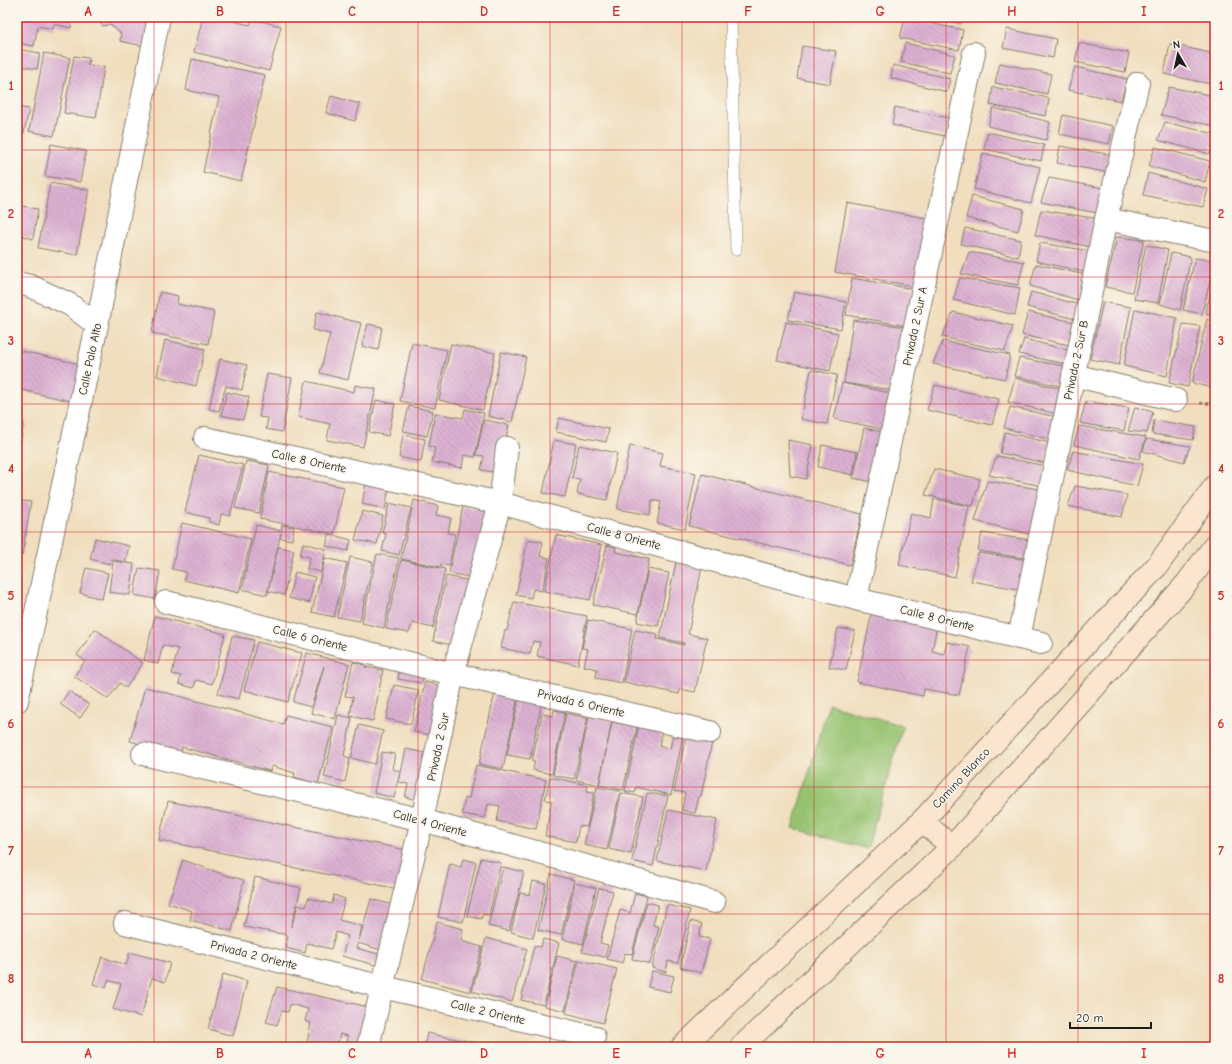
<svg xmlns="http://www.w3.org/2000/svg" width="1232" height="1064" viewBox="0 0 1232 1064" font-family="'Comic Neue',sans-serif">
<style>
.grass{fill:#96c270;stroke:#596f46}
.building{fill:url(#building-back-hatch)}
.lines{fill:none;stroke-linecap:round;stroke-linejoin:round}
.lane-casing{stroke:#867d6d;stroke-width:12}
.street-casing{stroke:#867d6d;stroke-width:24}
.secondary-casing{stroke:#867d6d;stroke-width:24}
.path{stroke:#867d6d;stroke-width:2.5;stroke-dasharray:3 3;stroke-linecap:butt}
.lane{stroke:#fff;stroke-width:11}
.street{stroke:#fff;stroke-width:22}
.secondary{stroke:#fce5cf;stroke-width:22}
.grid{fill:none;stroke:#d62828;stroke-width:1;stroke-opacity:0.55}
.labels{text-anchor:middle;stroke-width:3;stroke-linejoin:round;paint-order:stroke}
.street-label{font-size:12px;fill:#1c1c1c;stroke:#fbf7ec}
.neatline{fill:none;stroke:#d62828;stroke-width:1.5}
.grid-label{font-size:13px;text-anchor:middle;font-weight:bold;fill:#d62828}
</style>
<defs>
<pattern id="building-back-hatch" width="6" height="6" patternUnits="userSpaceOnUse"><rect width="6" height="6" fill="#dcb0d2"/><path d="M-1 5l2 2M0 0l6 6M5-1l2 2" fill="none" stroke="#bc97b4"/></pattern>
</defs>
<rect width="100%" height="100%" fill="#fbf7ec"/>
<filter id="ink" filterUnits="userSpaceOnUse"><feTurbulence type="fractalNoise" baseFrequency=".025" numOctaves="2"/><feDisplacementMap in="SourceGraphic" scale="8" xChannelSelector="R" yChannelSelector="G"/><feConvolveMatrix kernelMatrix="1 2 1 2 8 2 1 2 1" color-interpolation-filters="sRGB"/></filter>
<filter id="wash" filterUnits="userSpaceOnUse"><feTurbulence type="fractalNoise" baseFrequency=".012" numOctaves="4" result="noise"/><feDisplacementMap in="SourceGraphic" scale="16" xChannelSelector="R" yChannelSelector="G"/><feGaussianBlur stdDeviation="0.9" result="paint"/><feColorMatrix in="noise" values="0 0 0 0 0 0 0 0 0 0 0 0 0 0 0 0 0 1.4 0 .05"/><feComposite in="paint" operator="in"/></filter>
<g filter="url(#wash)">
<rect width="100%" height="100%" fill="#f0debe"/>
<path class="grass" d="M829 704 903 726 867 849 793 828Z"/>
<g id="blocks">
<g class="building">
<path d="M17 17H78V20L72 19 71 28 54 24 53 29 38 26 34 46 17 43Z"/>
<path d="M95 17H156L152 48 120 41 121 34 110 24 103 26Z"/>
<path d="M203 17H217L250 25 252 19 281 26 269 71 194 52Z"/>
<path d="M930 17H963L961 24Z"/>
<path d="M905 18 963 30 959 50 900 38Z"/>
<path d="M1007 29 1056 39 1053 58 1003 48Z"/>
<path d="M905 43 955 55 950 73 901 62Z"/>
<path d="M1079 43 1129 53 1125 72 1075 62Z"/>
<path d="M1170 44 1215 54V85L1164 74Z"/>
<path d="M802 46 836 51 830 84 797 78Z"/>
<path d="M17 49 40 53 37 69 17 65Z"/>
<path d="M44 53 70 58 54 136 29 131Z"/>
<path d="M74 56 89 58 88 65 104 67 96 118 64 113Z"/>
<path d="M192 59 265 75 241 181 203 172 219 97 186 90Z"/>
<path d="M1000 63 1051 74 1047 94 995 83Z"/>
<path d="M893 65 950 79 947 92 891 78Z"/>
<path d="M1075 67 1127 79 1121 101 1068 90Z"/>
<path d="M993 87 1049 98 1046 116 990 105Z"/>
<path d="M1169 87 1215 96V126L1161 115Z"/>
<path d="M331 96 360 104 355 121 326 113Z"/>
<path d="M17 107 29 109 24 133 17 132Z"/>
<path d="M895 107 949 118 945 136 892 125Z"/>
<path d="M993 108 1050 122 1046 140 988 126Z"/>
<path d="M1063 115 1113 126 1109 144 1059 134Z"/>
<path d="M1165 122 1215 134 1210 154 1158 140Z"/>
<path d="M988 132 1044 145 1041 161 984 149Z"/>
<path d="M51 144 86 151 80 182 45 176Z"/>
<path d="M1060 146 1113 155 1110 173 1057 163Z"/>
<path d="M1155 147 1210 161 1205 182 1149 166Z"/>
<path d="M983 153 1040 167 1031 203 974 189Z"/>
<path d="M1148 173 1208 189 1203 207 1143 195Z"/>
<path d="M1049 178 1108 189 1102 214 1041 202Z"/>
<path d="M50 183 89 190 77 255 38 248Z"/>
<path d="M972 196 1024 209 1018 231 966 218Z"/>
<path d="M847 203 931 219 919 287 835 272Z"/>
<path d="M17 205 38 209 33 239 17 234Z"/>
<path d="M1041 210 1100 219 1091 247 1035 235Z"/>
<path d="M965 228 1021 240 1018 257 961 244Z"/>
<path d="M1117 237 1144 240 1132 292 1105 287Z"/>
<path d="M1040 243 1097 252 1093 274 1036 261Z"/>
<path d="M1146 245 1168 250 1158 303 1134 299Z"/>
<path d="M969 252 1024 262 1018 285 961 274Z"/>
<path d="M1171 253 1191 257 1180 310 1160 304Z"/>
<path d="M1195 258 1215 261 1202 314 1183 310Z"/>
<path d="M1036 264 1091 276 1085 302 1030 286Z"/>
<path d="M1214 275H1215V316L1206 313Z"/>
<path d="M852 278 920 290 913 327 846 315Z"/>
<path d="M960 278 1020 288 1015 315 953 300Z"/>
<path d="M17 289 23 290 18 317H17Z"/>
<path d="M160 292 178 296 177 304 214 312 208 344 152 333Z"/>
<path d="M794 292 846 302 841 329 788 320Z"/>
<path d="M1031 292 1084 306 1080 320 1027 307Z"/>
<path d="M1103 302 1131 307 1119 365 1090 359Z"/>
<path d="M1135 309 1177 318 1167 376 1124 366Z"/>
<path d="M317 312 361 323 348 380 320 373 330 334 313 330Z"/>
<path d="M953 312 1013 326 1005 351 942 337Z"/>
<path d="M1028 312 1078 323 1074 346 1022 335Z"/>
<path d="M1207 319 1215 324V378L1212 388 1192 383Z"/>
<path d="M853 320 906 327 897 391 844 383Z"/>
<path d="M786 322 838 333 830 371 777 360Z"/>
<path d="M368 324 382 327 378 350 362 346Z"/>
<path d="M1183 324 1200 326 1188 387 1169 383Z"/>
<path d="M1024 339 1071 351 1069 365 1019 354Z"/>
<path d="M165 340 205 349 196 386 157 376Z"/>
<path d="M943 341 1010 355 1005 379 933 364Z"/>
<path d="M412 343 447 350 435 408 400 401Z"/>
<path d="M451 344 495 353 483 410 439 400Z"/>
<path d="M17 350 84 365 75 402 17 389Z"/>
<path d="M501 352 526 357 512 422 488 416Z"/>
<path d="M1019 358 1069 367 1065 387 1014 376Z"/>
<path d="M220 359 247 365 242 390 226 386 219 411 209 409Z"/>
<path d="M811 370 837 375 827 424 801 419Z"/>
<path d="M267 374 292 378 282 432 266 429 268 418 259 417Z"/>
<path d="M1015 378 1063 389 1057 414 1008 402Z"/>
<path d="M306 381 354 392 355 385 376 389 363 447 327 440 330 424 298 417Z"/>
<path d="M842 383 895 394 887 430 834 419Z"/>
<path d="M935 385 999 399 992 425 927 410Z"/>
<path d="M227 392 249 397 243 420 221 415Z"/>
<path d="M376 400 395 404 388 436 369 432Z"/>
<path d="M1086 401 1129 408 1124 431 1080 423Z"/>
<path d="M409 406 433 411 427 436 403 431Z"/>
<path d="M1010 407 1057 417 1052 440 1004 428Z"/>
<path d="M1135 407 1153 412 1147 433 1128 431Z"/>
<path d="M465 409 484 413 475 457 464 455 462 468 432 462 435 448 429 446 435 413 463 418Z"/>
<path d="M559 418 609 429 606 442 556 432Z"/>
<path d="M484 420 509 425 498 473 481 470 484 456 476 455Z"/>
<path d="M1154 420 1196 427 1193 440 1152 434Z"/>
<path d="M17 421 24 422 18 456H17Z"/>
<path d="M1079 426 1146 437 1139 459 1074 445Z"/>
<path d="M864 428 888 433 878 483 853 478Z"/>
<path d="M1005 432 1050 443 1045 463 1000 453Z"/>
<path d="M403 435 425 439 421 462 399 457Z"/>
<path d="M1147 439 1190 446 1184 462 1143 451Z"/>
<path d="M554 440 576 444 565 497 543 493Z"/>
<path d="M788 440 813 445 806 479 790 476Z"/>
<path d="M579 445 617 453 607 500 577 494 580 479 572 478Z"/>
<path d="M822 445 857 452 853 475 818 467Z"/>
<path d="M630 446 663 453 660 466 696 473 685 529 657 523 661 502 652 500 650 515 617 509Z"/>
<path d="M1073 451 1143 464 1137 486 1067 470Z"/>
<path d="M199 455 243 465 230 516 221 514 219 525 209 522V518L185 512Z"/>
<path d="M997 456 1046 466 1042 486 989 475Z"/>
<path d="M246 461 269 465 259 513 235 508Z"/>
<path d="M934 469 980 479 973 506 925 495Z"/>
<path d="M269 472 344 487 334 534 260 519Z"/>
<path d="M702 474 862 514 850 565 689 526Z"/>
<path d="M987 481 1046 490 1037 536 975 521Z"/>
<path d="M366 483 389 488 385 509 362 504Z"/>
<path d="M1075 486 1127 495 1122 517 1068 506Z"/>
<path d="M934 499 969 506 955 577 899 565 911 513 931 518Z"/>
<path d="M17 500 31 502 22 555 17 554Z"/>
<path d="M414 500 438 506 436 515 451 518 448 533 455 534 449 566 441 564V567L401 559Z"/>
<path d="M389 503 411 508 399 555 382 551 386 534 382 533Z"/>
<path d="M463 506 488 512 474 578 449 573Z"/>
<path d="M362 511 383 516 377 544 355 540Z"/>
<path d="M182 523 251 539 239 593 184 580 186 572 172 569Z"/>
<path d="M256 525 281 531 282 525 294 527 292 540 280 538 281 533 267 595 242 589Z"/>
<path d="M982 533 1036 541 1032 559 978 551Z"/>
<path d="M329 534 351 540 348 551 326 546Z"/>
<path d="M556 535 602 545 590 600 544 591Z"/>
<path d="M95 538 129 546 125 562 111 559 110 564 90 559Z"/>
<path d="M528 539 543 542 540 556 549 558 542 591 533 589 531 598 516 595Z"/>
<path d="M303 543 326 549 321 572 307 569 310 557 300 555Z"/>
<path d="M607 545 616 547 615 552 649 559 638 614 593 605Z"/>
<path d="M278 547 294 550 284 595 268 591Z"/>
<path d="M979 553 1029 560 1024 590 971 581 978 554Z"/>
<path d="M377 554 399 558 384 628 362 623Z"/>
<path d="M350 557 373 562 360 621 337 617Z"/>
<path d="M325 558 347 563 334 617 312 612Z"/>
<path d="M401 560 445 569 433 628 412 623 409 633 386 629Z"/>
<path d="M113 561 134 564 130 595 109 592Z"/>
<path d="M676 562 702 567 688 634 707 638 695 692 680 689 679 694 624 682 635 630 658 634 657 639 684 645V643L660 638Z"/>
<path d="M86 568 108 573 102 599 80 593Z"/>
<path d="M139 568 160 571 155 599 134 595Z"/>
<path d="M648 569 669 573 658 626 637 622Z"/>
<path d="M295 572 315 577 309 603 289 598Z"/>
<path d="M446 576 471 581 457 646 433 641Z"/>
<path d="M514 602 587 616 578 665 537 656 540 642 533 641 530 654 501 648 505 630 507 631Z"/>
<path d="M872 612 937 626 932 651 944 654 947 642 970 647 959 695 924 689 923 696 857 682Z"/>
<path d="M155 616 225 634 212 684 196 680 194 688 179 684 181 676 172 674 178 649 163 645 158 664 144 660Z"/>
<path d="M588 620 632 629 622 683 596 678 597 669 584 666 588 649 582 648Z"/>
<path d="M838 628 855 631 846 670 829 667Z"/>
<path d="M95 629 143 663 126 688 120 683 108 699 74 676 85 661 77 655Z"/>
<path d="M232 636 254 640 239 699 218 694Z"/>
<path d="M257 642 302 653 288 702 244 690Z"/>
<path d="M307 653 349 664 335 719 311 713 324 666 311 707 293 702Z"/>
<path d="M353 662 366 665 365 667 383 670 373 721 350 716 353 697 345 696Z"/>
<path d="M400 666 425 671 422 683 398 679Z"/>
<path d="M425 682 446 687 436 736 414 732Z"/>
<path d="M394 685 419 690 411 724 386 719Z"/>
<path d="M145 687 283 724 286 715 333 727 318 784 294 777 295 773 272 766 270 771 182 747 181 755 130 741Z"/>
<path d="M496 688 519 693 503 769 479 764Z"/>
<path d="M69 691 89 705 80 718 60 704Z"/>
<path d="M520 692 543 697 530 759 507 755Z"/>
<path d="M554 710 565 712 552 774 533 770 535 761H532L542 714 553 716Z"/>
<path d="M566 713 588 718 574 779 553 775Z"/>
<path d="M338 715 352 718 344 756 350 758 345 782 324 777Z"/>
<path d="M589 716 612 721 599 785 576 780Z"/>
<path d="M612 722 637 727 623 790 599 785Z"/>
<path d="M359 725 383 731 375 764 351 758Z"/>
<path d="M639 725 662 730 659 746 670 749 673 734 683 736 671 795 636 787 635 793 625 791Z"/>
<path d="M686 736 712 742 701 796H699L695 813 682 810 685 793 674 791Z"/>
<path d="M406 749 431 754 421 801 405 797 408 784 399 782Z"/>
<path d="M382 752 395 754 392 769 400 771 394 798 374 793Z"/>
<path d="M476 765 546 780 536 829 497 821 500 806 488 804 485 818 462 814 465 798H469Z"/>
<path d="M550 777 588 785 587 791 594 792 587 827 579 826 576 842 545 836 552 801 545 800Z"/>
<path d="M597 787 620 791 607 850 584 845Z"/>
<path d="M621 793 643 797 631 854 609 849Z"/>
<path d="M647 793 668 796 653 866 632 861Z"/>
<path d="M168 801 406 850 398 889 159 840Z"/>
<path d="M668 810 717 820 706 871 657 861Z"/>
<path d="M481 858 501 863 489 915 483 914 481 919 467 916Z"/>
<path d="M463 859 476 862 463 922 438 917 450 864 461 867Z"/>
<path d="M183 860 225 875 244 880 232 931 190 920 192 911 168 903Z"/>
<path d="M503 867 524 872 509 931 488 926Z"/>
<path d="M551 874 574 880 561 935 538 930Z"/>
<path d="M255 877 301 888 291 927 298 905 306 907 308 898 332 904 334 895 345 899 339 920 362 926 359 940 371 899 397 906 384 951 358 943 356 948 382 955 379 966 342 956 348 936 336 932 331 949 307 943 305 953 286 948 288 935 244 927Z"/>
<path d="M533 881 546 884 533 938 511 932 520 893 530 895Z"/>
<path d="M575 883 596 888 583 944 562 939Z"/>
<path d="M599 888 613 891 600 943 608 945 605 957 582 952Z"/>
<path d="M635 893 647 896 632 954 625 953 622 963 607 959 620 910 630 913Z"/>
<path d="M647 902 658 905 653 925 659 927 650 964 632 959Z"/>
<path d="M667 905 690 910 678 963 668 961 666 972 652 968Z"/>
<path d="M691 921 702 924 699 937 710 939 701 973 680 967Z"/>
<path d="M437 922 463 929 461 941 482 947 470 992 422 979Z"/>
<path d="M486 938 527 949 512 1002 472 991Z"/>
<path d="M543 939 559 943 544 1005 521 1000 534 946 541 947Z"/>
<path d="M130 952 170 963 165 982 152 978 141 1017 113 1009 121 984 108 980 106 988 93 984 102 957 126 965Z"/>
<path d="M557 956 577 961 565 1011 545 1006Z"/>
<path d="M579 960 617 969 603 1023 566 1013Z"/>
<path d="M652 971 674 976 670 992 648 987Z"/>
<path d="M223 974 247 981 233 1036 208 1029Z"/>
<path d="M277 987 369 1007 360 1046 347 1043 348 1036 340 1034 337 1047H325L307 1043 311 1023 305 1021 308 1009 290 1004 288 1012 282 1011 277 1025 266 1022Z"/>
<path d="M427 1033 490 1046V1047H424Z"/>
</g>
</g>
</g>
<g filter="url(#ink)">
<use href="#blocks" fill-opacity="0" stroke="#867d6d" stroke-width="1"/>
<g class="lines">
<g class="lane-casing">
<path id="lane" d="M731 17 736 250"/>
</g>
<g class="street-casing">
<g id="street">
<path d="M1106 219 1215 241"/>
<path d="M17 283 30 286 69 304 97 325"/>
<path d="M1073 375 1176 400"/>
<path d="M205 438 500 503 856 599 1041 643"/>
<path d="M856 599 974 53"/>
<path d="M166 602 453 674 710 732"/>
<path d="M1019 638 1106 219 1138 83"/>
<path d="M17 701 97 325 159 17"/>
<path d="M143 754 422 820 714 902"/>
<path d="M125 923 383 987 594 1037"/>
<path d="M368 1047 422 820 453 674 500 503 507 448"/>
</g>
</g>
<g class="secondary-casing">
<g id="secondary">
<path d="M922 821 952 847"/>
<path d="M682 1047 922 821 1157 566 1215 486"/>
<path d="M741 1047 952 847 1187 583 1215 545"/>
</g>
</g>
<path class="path" d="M1200 403 1215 404"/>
<use href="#lane" class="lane"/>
<use href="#street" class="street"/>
<use href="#secondary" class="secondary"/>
</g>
</g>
<path class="grid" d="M154 17V1047M286 17V1047M418 17V1047M550 17V1047M682 17V1047M814 17V1047M946 17V1047M1078 17V1047M17 150H1215M17 277H1215M17 404H1215M17 532H1215M17 660H1215M17 787H1215M17 914H1215"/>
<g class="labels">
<g class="street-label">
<text transform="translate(915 326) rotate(-78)" y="4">Privada 2 Sur A</text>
<text transform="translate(90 359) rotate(-78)" y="4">Calle Palo Alto</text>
<text transform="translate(1076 360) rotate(-78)" y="4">Privada 2 Sur B</text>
<text transform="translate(309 461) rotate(12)" y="4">Calle 8 Oriente</text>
<text transform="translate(624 536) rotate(15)" y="4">Calle 8 Oriente</text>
<text transform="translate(937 618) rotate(14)" y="4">Calle 8 Oriente</text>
<text transform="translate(310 638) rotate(14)" y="4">Calle 6 Oriente</text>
<text transform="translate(581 703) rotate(13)" y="4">Privada 6 Oriente</text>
<text transform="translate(438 747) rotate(-78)" y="4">Privada 2 Sur</text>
<text transform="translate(961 778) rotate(-47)" y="4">Camino Blanco</text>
<text transform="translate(430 823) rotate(15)" y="4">Calle 4 Oriente</text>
<text transform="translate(254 955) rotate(14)" y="4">Privada 2 Oriente</text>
<text transform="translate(488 1012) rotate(13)" y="4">Calle 2 Oriente</text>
</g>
</g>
<rect width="1232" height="1064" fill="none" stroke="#fbf7ec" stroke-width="44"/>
<g transform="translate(1178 54) rotate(351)" stroke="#fbf7ec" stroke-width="3" paint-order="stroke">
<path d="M0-3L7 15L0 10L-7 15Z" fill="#1c1c1c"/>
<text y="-6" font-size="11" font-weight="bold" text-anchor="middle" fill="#1c1c1c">N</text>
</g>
<path d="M1070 1022v6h81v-6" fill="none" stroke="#1c1c1c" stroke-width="2"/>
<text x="1076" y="1022" font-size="12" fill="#1c1c1c" stroke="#fbf7ec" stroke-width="3" paint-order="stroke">20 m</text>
<rect x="22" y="22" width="1188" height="1020" class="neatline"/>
<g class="grid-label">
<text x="88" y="16">A</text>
<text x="220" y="16">B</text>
<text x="352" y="16">C</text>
<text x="484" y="16">D</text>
<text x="616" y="16">E</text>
<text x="748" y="16">F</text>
<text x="880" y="16">G</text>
<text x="1012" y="16">H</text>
<text x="1144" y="16">I</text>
<text x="11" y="90">1</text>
<text x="1221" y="90">1</text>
<text x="11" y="218">2</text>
<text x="1221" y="218">2</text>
<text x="11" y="345">3</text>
<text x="1221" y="345">3</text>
<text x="11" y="473">4</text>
<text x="1221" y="473">4</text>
<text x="11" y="600">5</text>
<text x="1221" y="600">5</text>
<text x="11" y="728">6</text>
<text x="1221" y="728">6</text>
<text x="11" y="855">7</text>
<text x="1221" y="855">7</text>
<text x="11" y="983">8</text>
<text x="1221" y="983">8</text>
<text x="88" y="1058">A</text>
<text x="220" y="1058">B</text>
<text x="352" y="1058">C</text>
<text x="484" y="1058">D</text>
<text x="616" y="1058">E</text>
<text x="748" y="1058">F</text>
<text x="880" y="1058">G</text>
<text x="1012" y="1058">H</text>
<text x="1144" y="1058">I</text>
</g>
</svg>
